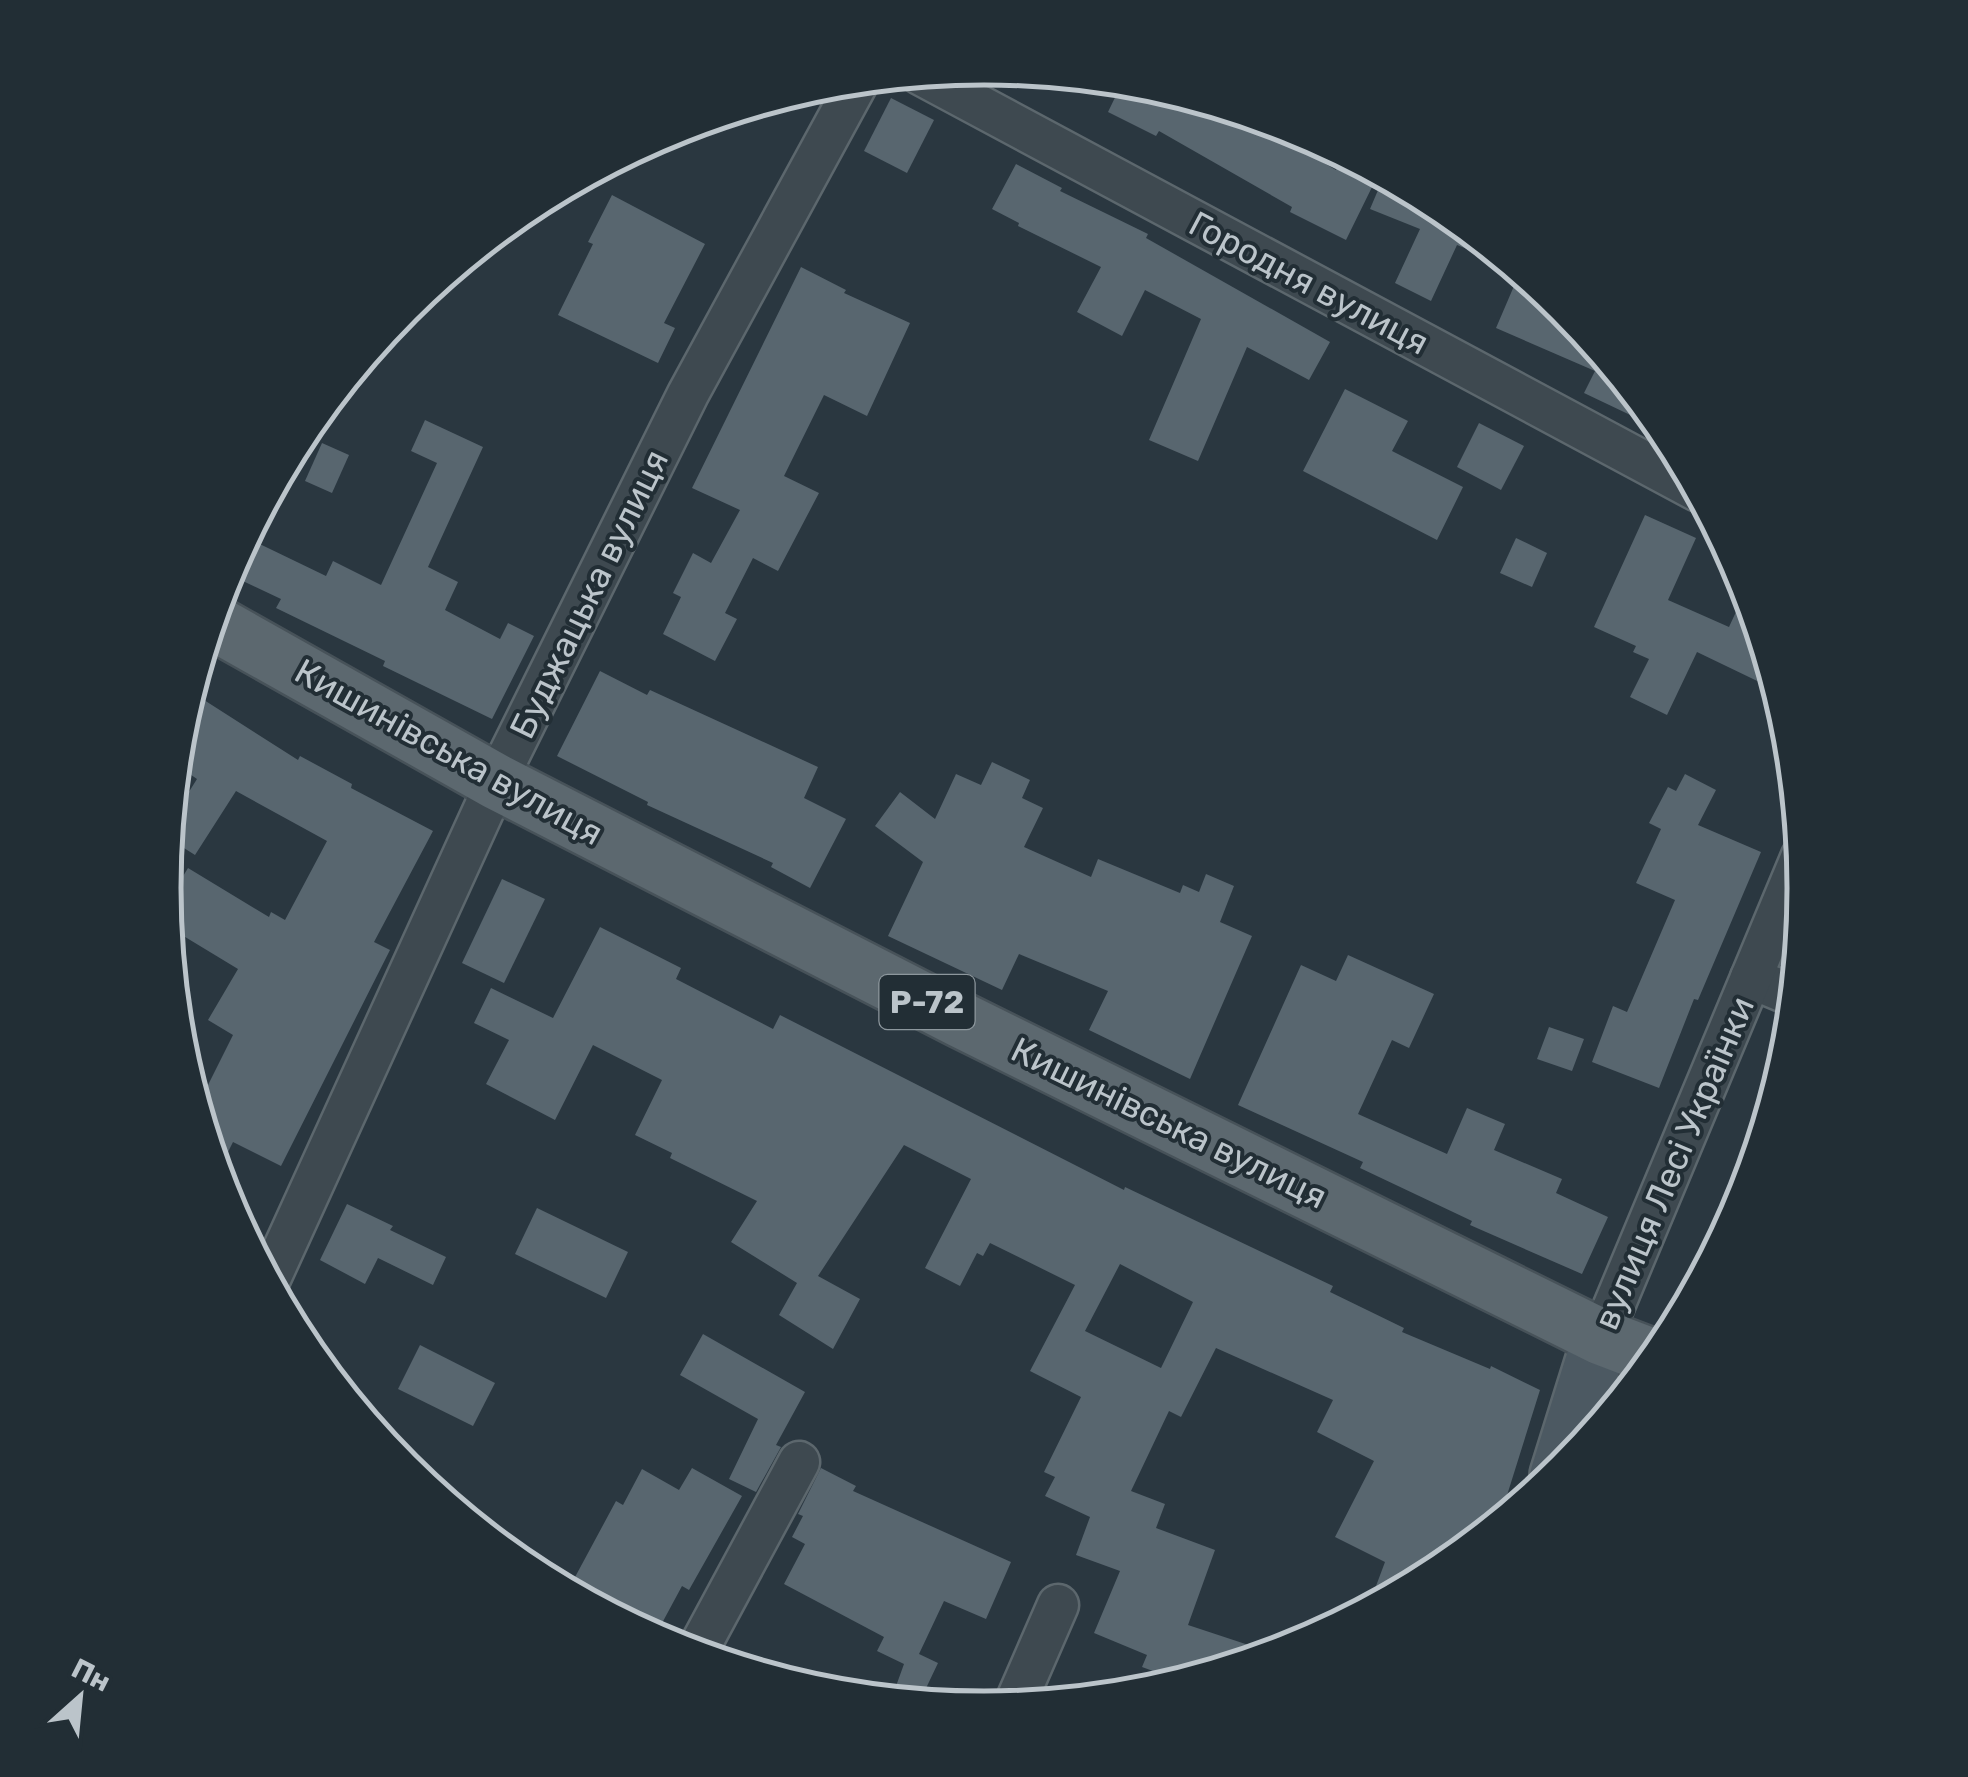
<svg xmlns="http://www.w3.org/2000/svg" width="1968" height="1777" viewBox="0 0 1968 1777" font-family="Rubik,sans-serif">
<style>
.building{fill:#58666f;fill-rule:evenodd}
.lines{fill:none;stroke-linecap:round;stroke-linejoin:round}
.street-casing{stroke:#5c676d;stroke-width:45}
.secondary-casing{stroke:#5c676d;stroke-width:60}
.primary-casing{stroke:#475259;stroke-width:60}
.street{stroke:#3e4950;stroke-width:40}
.secondary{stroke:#4c5962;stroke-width:55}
.primary{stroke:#5c686f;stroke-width:55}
.labels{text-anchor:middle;stroke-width:8;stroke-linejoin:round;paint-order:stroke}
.shield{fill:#222e35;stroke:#8d979d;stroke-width:2.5}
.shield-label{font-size:32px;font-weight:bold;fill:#bbc4ca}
.street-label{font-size:35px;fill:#bbc4ca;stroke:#222e35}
.rim{fill:none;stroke:#bbc4ca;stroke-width:5}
</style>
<rect width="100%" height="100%" fill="#2a3740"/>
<g class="building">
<path d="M1123 81 1145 83 1234 111 1336 170 1338 165 1374 183 1346 240 1290 212 1292 207 1159 131 1156 136 1108 112Z"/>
<path d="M891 98 934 120 907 173 864 151Z"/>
<path d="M1016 164 1062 188 1060 191 1148 234 1146 238 1330 342 1309 380 1247 347 1198 461 1149 440 1201 319 1145 290 1122 336 1077 312 1101 267 1018 226 1019 223 992 209Z"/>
<path d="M1384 176 1441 206 1499 254 1495 260 1457 245 1431 301 1395 283 1420 229 1370 209Z"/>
<path d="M612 195 705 244 664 323 675 328 658 363 558 315 593 244 588 242Z"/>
<path d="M801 267 846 290 844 293 910 323 867 416 824 395 784 476 819 493 778 571 753 558 725 613 737 619 715 661 663 634 681 597 673 593 693 553 711 563 740 510 692 488Z"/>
<path d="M1520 272 1565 308 1666 432 1584 393 1595 371 1496 328Z"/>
<path d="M1345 389 1408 421 1392 451 1463 487 1437 540 1303 471Z"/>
<path d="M425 420 483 447 428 567 458 582 445 610 500 639 508 623 534 636 492 719 383 666 385 661 276 608 281 599 226 573 245 537 326 576 333 561 381 585 437 463 411 451Z"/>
<path d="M1479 423 1524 446 1501 490 1457 467Z"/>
<path d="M322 443 349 455 332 493 305 481Z"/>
<path d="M1645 515 1696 538 1668 600 1729 627 1747 588 1778 691 1697 652 1667 715 1630 697 1649 659 1633 652 1636 646 1594 627Z"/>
<path d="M1516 538 1547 553 1532 587 1500 573Z"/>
<path d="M600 671 647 695 650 690 818 767 804 798 846 819 810 888 771 867 773 863 647 805 648 802 557 756Z"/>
<path d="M190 691 298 760 300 756 352 784 351 788 433 831 374 942 390 950 281 1166 233 1142 217 1174 198 1105 233 1035 208 1020 238 969 167 926 165 906 188 868 269 917 271 912 285 920 327 841 236 791 195 855 168 838 170 822 197 779 175 764 179 728Z"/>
<path d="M992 762 1030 780 1022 798 1043 808 1024 847 1091 877 1098 859 1180 893 1183 885 1199 892 1206 874 1234 886 1220 922 1252 936 1190 1079 1089 1030 1108 991 1019 954 1002 990 888 936 923 862 875 826 900 792 935 819 956 774 981 785Z"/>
<path d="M1685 774 1716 790 1698 825 1761 852 1698 1000 1694 999 1659 1088 1592 1062 1613 1006 1627 1012 1675 900 1636 883 1661 829 1649 823 1668 787 1676 791Z"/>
<path d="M502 879 545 899 504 983 462 963Z"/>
<path d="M600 927 681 968 676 979 773 1029 780 1015 1124 1190 1125 1187 1333 1286 1330 1292 1404 1328 1402 1332 1490 1369 1491 1366 1540 1390 1498 1524 1440 1571 1367 1610 1385 1562 1335 1537 1374 1461 1317 1432 1333 1400 1216 1348 1181 1417 1169 1411 1131 1491 1165 1504 1156 1528 1215 1550 1188 1625 1276 1654 1183 1682 1142 1667 1147 1655 1094 1633 1120 1571 1076 1555 1090 1517 1045 1496 1055 1477 1044 1472 1081 1397 1030 1371 1075 1285 990 1243 983 1256 977 1253 960 1286 925 1268 971 1179 904 1145 818 1276 860 1299 833 1349 779 1315 797 1283 731 1242 757 1201 670 1158 672 1153 635 1135 662 1080 593 1045 555 1120 486 1084 509 1040 474 1023 491 988 553 1018ZM1120 1264 1193 1302 1161 1368 1085 1331Z"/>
<path d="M1348 955 1434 994 1409 1048 1392 1040 1358 1114 1447 1154 1467 1108 1505 1124 1494 1150 1562 1179 1556 1193 1608 1217 1582 1274 1470 1225 1472 1221 1360 1168 1363 1162 1238 1105 1301 965 1336 981Z"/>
<path d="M1549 1027 1584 1039 1572 1071 1537 1059Z"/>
<path d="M347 1204 393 1226 390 1230 446 1257 433 1285 378 1258 365 1284 320 1260Z"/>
<path d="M537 1208 628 1252 606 1298 515 1254Z"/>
<path d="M703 1334 805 1392 776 1445 781 1447 756 1492 729 1479 758 1419 680 1375Z"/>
<path d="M420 1345 495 1383 473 1426 398 1389Z"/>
<path d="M692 1468 742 1496 689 1590 682 1586 654 1638 567 1592 616 1501 623 1505 642 1469 679 1490Z"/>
<path d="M821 1468 856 1486 853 1491 1011 1562 986 1619 944 1601 919 1654 938 1663 919 1703 891 1700 904 1664 877 1651 884 1637 784 1584 805 1544 792 1537 803 1516 798 1514Z"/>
</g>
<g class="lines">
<g class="street-casing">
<g id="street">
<path d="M920 74 1698 491"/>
<path d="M1751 978 1794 996"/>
<path d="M268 1283 506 761 688 394 859 80"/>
<path d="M1601 1337 1802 856"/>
<path d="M695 1655 799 1462"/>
<path d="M1014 1706 1058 1605"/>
</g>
</g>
<g class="secondary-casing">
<path id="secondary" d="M1558 1475 1601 1337"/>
</g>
<g class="primary-casing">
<path id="primary" d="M211 621 497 782 961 1020 1601 1337 1656 1358"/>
</g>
<use href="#street" class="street"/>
<use href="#secondary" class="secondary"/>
<use href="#primary" class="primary"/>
</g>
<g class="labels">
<rect class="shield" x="879.5" y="975" width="95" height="54" rx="8"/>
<g class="shield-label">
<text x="927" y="1013">Р-72</text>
</g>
<g class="street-label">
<text transform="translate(1309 283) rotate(28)" y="12">Городня вулиця</text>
<text transform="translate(589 594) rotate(-64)" y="12">Буджацька вулиця</text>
<text transform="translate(449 752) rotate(29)" y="12">Кишинівська вулиця</text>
<text transform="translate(1169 1123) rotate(26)" y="12">Кишинівська вулиця</text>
<text transform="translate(1674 1163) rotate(-67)" y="12">вулиця Лесі Українки</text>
</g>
</g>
<path d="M0 0H1968V1777H0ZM181 888a803 803 0 1 1 1606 0a803 803 0 1 1-1606 0Z" fill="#222e35" fill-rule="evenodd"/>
<path class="rim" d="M181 888a803 803 0 1 1 1606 0a803 803 0 1 1-1606 0Z"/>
<g transform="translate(80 1697) rotate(27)" stroke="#222e35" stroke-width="8" paint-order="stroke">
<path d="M0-8L18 38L0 25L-18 38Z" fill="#bbc4ca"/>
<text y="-15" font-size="28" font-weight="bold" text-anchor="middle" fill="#bbc4ca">Пн</text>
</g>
</svg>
